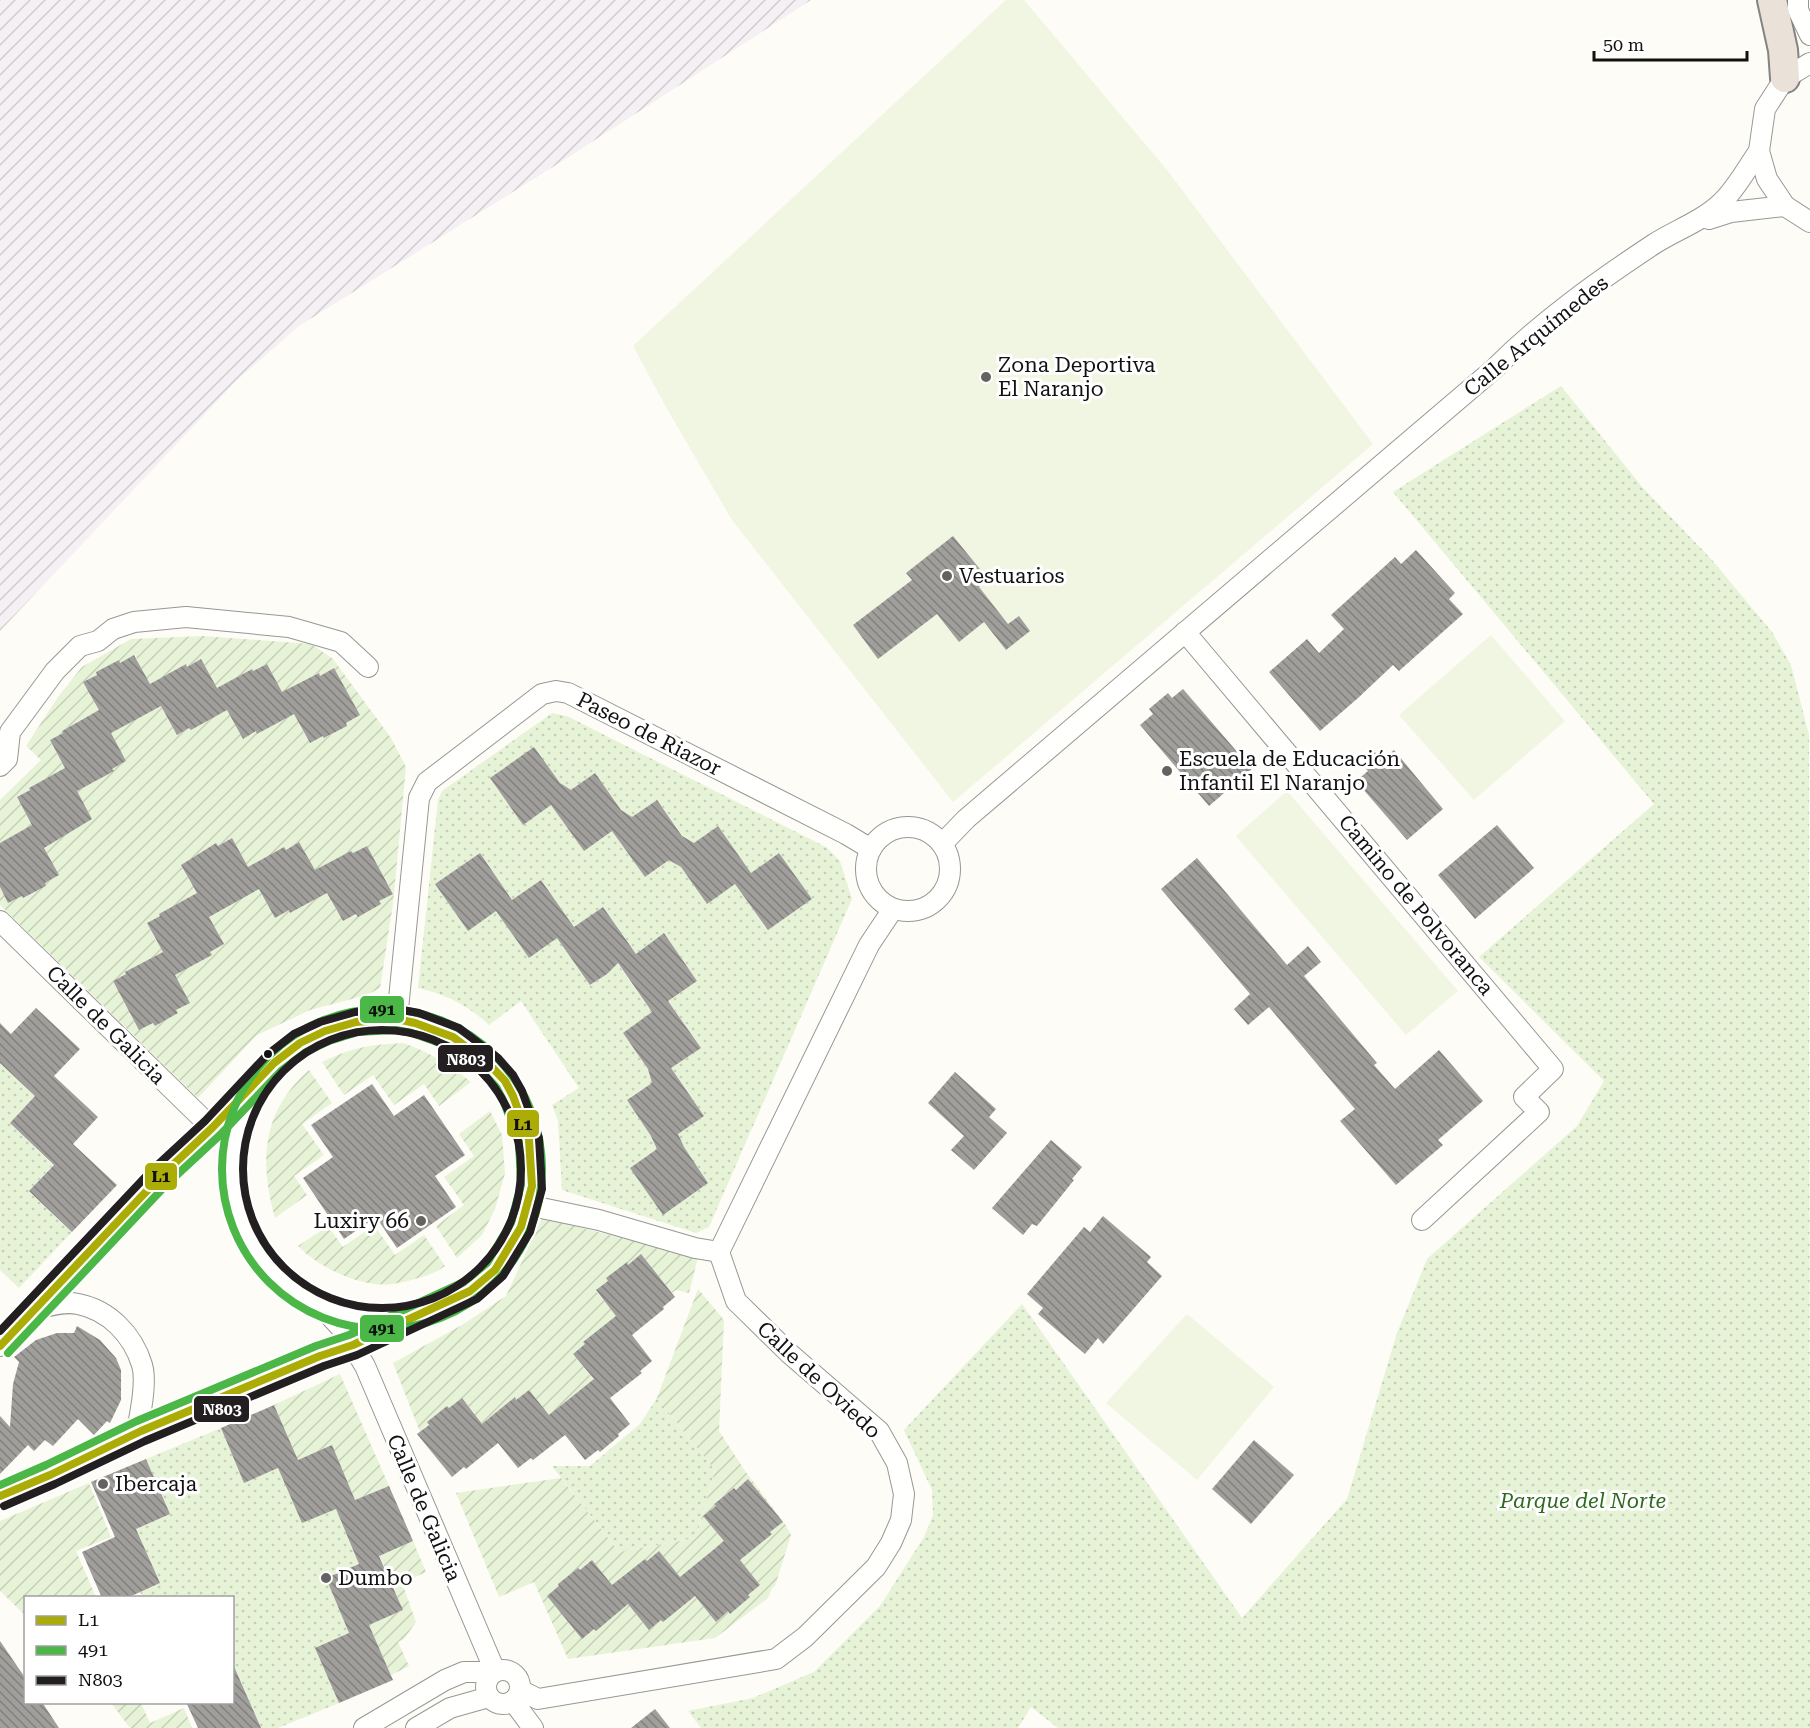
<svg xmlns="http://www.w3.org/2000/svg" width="1810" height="1728" viewBox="0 0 1810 1728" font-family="'Roboto Serif',serif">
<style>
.industrial{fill:url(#industrial-furrows)}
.park{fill:url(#park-dots);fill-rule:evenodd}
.garden{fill:url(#garden-furrows);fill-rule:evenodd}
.pitch{fill:#f0f6e1}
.building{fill:url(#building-back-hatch)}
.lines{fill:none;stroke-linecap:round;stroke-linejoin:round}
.minor-casing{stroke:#979795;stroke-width:22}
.highway-casing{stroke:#858482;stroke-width:32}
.minor{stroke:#fffffe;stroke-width:20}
.highway{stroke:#eae1d8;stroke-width:28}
.bus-1-casing{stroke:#fff;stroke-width:12}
.bus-2-casing{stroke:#fff;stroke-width:12}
.bus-3-casing{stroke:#fff;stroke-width:12}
.bus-1{stroke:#acac06;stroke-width:8}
.bus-2{stroke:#4ab747;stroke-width:8}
.bus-3{stroke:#231f20;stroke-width:8}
.poi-dot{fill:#646362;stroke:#fff;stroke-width:2}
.bus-dot{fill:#111;stroke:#fff;stroke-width:2}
.labels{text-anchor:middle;stroke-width:6;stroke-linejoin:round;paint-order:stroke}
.street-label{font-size:21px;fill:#111;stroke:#fff}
.poi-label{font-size:21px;fill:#111;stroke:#fff;text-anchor:start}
.park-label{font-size:21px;font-style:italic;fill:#2f6b1f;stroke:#fff}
.line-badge{stroke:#fff;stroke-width:2}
.badge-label{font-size:16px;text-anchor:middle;font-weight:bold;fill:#fff}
.pale-badge-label{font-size:16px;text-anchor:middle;font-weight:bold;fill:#111}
</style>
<defs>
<pattern id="industrial-furrows" width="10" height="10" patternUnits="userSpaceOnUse" patternTransform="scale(1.5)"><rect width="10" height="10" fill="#f5f0f3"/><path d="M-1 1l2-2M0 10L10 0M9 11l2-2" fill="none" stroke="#d1cdcf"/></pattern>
<pattern id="park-dots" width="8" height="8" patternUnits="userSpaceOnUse" patternTransform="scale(1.5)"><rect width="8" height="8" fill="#e7f3d7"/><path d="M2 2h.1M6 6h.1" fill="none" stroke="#c5cfb8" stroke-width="1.8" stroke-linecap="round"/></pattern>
<pattern id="garden-furrows" width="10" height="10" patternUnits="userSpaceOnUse" patternTransform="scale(1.5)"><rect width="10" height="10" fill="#e7f3d7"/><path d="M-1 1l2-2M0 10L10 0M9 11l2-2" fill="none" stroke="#c5cfb8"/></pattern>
<pattern id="building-back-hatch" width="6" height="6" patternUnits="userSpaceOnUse" patternTransform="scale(1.5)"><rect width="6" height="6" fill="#a19f9c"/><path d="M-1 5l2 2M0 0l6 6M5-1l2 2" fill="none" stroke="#82807e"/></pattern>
</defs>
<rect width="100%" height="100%" fill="#fdfcf7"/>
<path class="industrial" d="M0 0H811L564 160 299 326 237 380 0 631Z"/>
<g class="park">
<path d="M1561 386 1643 488 1712 560 1772 632 1791 665 1809 735 1810 1728H1058L1031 1707 1018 1728H701L688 1711 753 1698 814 1672 880 1606 924 1537 933 1515 932 1490 904 1430 1022 1304 1242 1618 1347 1499 1397 1333 1427 1259 1577 1126 1604 1081 1479 957 1654 804 1393 492Z"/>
<path d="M552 713 567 716 826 847 840 861 852 899 709 1227 696 1233 562 1190 558 1121 552 1105 579 1088 521 1001 489 1025C469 1006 445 994 418 988L438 800 442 791ZM505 767 572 802 634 828 641 811 657 800 695 854 702 837 718 826 756 881 769 872 763 864 779 853 812 899 768 930 729 875 706 903 668 848 660 867 645 877 606 822 545 796 538 814 522 824 490 778ZM480 853 518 908 526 891 541 880 580 935 587 918 603 907 642 962 648 945 665 934 697 981 681 992H662L701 1048 684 1059 665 1060 704 1116 689 1127H670L708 1183 692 1194 631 1168 646 1156H665L627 1100 642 1089 661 1088 623 1033 639 1022 658 1021 613 957 606 974 591 985 552 929 545 947 529 958 490 902 483 920 468 931 435 884Z"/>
<path d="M0 1063 35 1096 10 1123 53 1165 29 1191 72 1232 19 1288 0 1270Z"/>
<path d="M657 1398 715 1470 696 1538 619 1552 552 1466H590L640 1424Z"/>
<path d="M221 1428 244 1482 278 1468 336 1509 359 1564 326 1578 349 1633 339 1703 278 1728H261L240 1679 233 1682 232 1598 143 1597 140 1592 160 1583 136 1529 170 1514 146 1459Z"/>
</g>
<g class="garden">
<path d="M203 636 311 644 333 659 391 738 406 767 393 904 380 988 367 995 310 1010 257 1035 198 1098 0 905V887L8 902 22 896 24 898 46 886 45 883 58 876 33 850 57 840 92 819 83 802 74 807 67 793 113 770 112 769 126 761 117 745 100 735 169 699 167 717 177 734 189 728 191 730 235 703 243 738 256 731 258 734 302 707 300 726 310 743 323 736 325 738 347 726 346 723 360 715 334 668 320 676 318 673 275 700 267 686 276 681 267 664 253 671 251 669 208 695 201 660 187 667 185 664 141 691 143 672 135 655 120 663 119 661 96 672 97 675 84 682 110 708 84 718 62 731 63 733 50 740 59 757 76 766 51 776 29 788 30 790 17 797 26 814 42 823 0 843V800L41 760 26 746 58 697 82 667 131 639ZM231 838 239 874 284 847 286 850 299 842 309 859 307 878 351 851 353 853 367 846 376 862 366 868 384 877 393 893 379 901 380 904 343 921 333 904 335 885 313 901 291 913 267 881 223 909 198 919 215 928 224 944 210 952 211 954 163 977 190 1003 139 1030 113 981 148 960 173 949 166 936 156 941 147 923 207 891 191 883 181 865 216 843 218 846Z"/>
<path d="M403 1043C429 1052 449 1064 471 1082L439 1106 424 1084 394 1105 373 1075 344 1095 322 1062C354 1047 368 1045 403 1043Z"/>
<path d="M309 1070 332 1103 302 1124 324 1155 294 1176 307 1195 275 1218C259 1160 262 1111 309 1070Z"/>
<path d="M490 1111 502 1135 505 1173 495 1209 482 1235 457 1258 436 1226 464 1205 444 1177 474 1156 459 1134Z"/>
<path d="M542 1218 698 1257 689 1293 676 1290 672 1293 641 1255 628 1265 626 1263 607 1278 608 1281 596 1291 618 1318 573 1354 595 1381C575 1393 559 1407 543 1423L541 1405 529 1390 516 1400 514 1398 476 1432 474 1413 462 1398 449 1408 447 1406 420 1432 393 1363 462 1325 506 1296Z"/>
<path d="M374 1225 395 1255 424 1235 445 1266C435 1273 427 1276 415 1279 408 1281 400 1283 392 1284 362 1288 319 1268 298 1246L328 1226 343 1247Z"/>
<path d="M698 1289 724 1320 719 1431 745 1471 785 1524 791 1535 775 1586 772 1588 768 1598 715 1638 568 1659 534 1582 499 1597 456 1493 561 1478 619 1552 696 1538 715 1470 657 1398ZM748 1480 782 1522 770 1532 771 1535 730 1565 748 1570 760 1585 748 1595 749 1598 730 1613 728 1611 716 1621 703 1606 702 1587 649 1630 636 1614 635 1596 596 1630 558 1584 578 1568 580 1570 592 1560 604 1575 606 1594 645 1559 647 1561 659 1551 671 1566 673 1585 711 1551 734 1536 704 1516 716 1506 714 1503 734 1488 736 1490Z"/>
<path d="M340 1374 389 1486 355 1500 332 1446 298 1460 274 1405Z"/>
<path d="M89 1483 111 1537 76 1551 96 1597 26 1598 25 1615 0 1591V1521Z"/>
<path d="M413 1541 426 1572 402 1583 416 1622 404 1639 398 1642 409 1666 391 1675 369 1625 403 1610 375 1545 394 1549Z"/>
<path d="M111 1703H141L150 1723 184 1708 192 1728H130Z"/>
</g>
<g class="pitch">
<path d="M1006 0H1024L1167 170 1373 444 953 802 732 520 666 407 633 346Z"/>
<path d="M1491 635 1565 721 1474 800 1399 715Z"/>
<path d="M1287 791 1458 991 1406 1035 1236 836Z"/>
<path d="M1187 1314 1274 1387 1197 1480 1106 1403Z"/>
</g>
<g class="building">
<path d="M953 536 988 579 979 587 1008 624 1019 616 1030 631 1006 650 984 622 959 642 937 614 878 659 853 625 912 580 906 573Z"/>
<path d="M1416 550 1455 593 1449 599 1463 614 1399 671 1393 665 1358 698 1320 731 1269 672 1307 639 1319 653 1344 629 1331 615 1395 557 1401 564Z"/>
<path d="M134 655 150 684 186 664 187 667 201 659 217 688 252 669 253 671 267 664 282 692 319 673 320 676 334 668 360 715 346 723 347 726 324 738 323 736 310 743 294 714 257 734 256 731 243 739 227 710 191 730 189 728 177 735 161 706 111 733 126 761 112 769 114 771 77 791 92 819 44 848 59 875 45 883 46 886 23 898 22 896 8 903 0 887V843L32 825 17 797 30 790 29 788 65 768 50 740 63 733 62 731 99 710 83 682 97 675 96 672 119 660 120 663Z"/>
<path d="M1183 689 1252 769 1209 806 1140 725 1153 714 1149 709 1168 693 1172 698Z"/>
<path d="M534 747 560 783 571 790 595 773 621 810 632 817 657 800 682 836 694 843 718 826 751 873 779 853 812 899 768 930 735 884 707 904 681 867 669 860 645 877 612 831 584 851 551 805 523 825 490 778Z"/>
<path d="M1394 750 1443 809 1407 840 1356 781 1368 771 1362 764 1375 752 1381 760Z"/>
<path d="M1497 825 1534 868 1475 919 1438 875Z"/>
<path d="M232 838 248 867 284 847 286 850 299 842 315 870 351 851 353 853 367 846 393 894 379 901 381 904 358 917 356 914 343 921 327 893 290 913 289 910 275 918 259 889 209 917 224 944 210 952 212 955 175 975 190 1003 176 1010 178 1013 155 1026 153 1023 139 1030 113 981 126 974 125 972 163 952 147 923 160 916 159 914 197 893 181 865 216 843 218 846Z"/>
<path d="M480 853 512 900 541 880 574 927 603 907 636 954 664 933 697 981 668 1001 701 1048 671 1068 704 1116 678 1134 684 1147 708 1183 663 1215 630 1168 657 1149 651 1136 627 1100 652 1083 648 1069 623 1033 652 1012 618 963 607 974 590 985 557 938 529 958 496 911 468 931 435 884Z"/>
<path d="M1197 858 1287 965 1308 946 1321 962 1304 976 1377 1063 1374 1065 1395 1089 1439 1050 1483 1101 1438 1140 1443 1145 1396 1185 1340 1121 1355 1109 1269 1007 1248 1025 1234 1009 1250 994 1161 889Z"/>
<path d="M36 1008 80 1049 54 1076 98 1117 73 1144 117 1185 72 1232 29 1191 54 1165 10 1123 35 1096 0 1063V1023L11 1034Z"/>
<path d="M955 1072 996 1109 989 1117 1007 1133 974 1170 951 1150 964 1136 928 1103Z"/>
<path d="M372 1084 394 1116 424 1095 465 1155 435 1176 456 1207 397 1248 376 1217 344 1239 303 1178 333 1157 311 1125Z"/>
<path d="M1051 1140 1082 1167 1072 1179 1074 1180 1037 1226 1032 1224 1023 1235 992 1208Z"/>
<path d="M1103 1216 1151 1257 1147 1262 1162 1276 1103 1344 1098 1338 1085 1354 1038 1314 1043 1308 1027 1294 1084 1227 1090 1232Z"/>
<path d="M641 1254 675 1297 663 1307 664 1309 632 1335 652 1361 640 1371 642 1373 610 1398 630 1424 618 1434 619 1436 600 1452 598 1450 585 1460 565 1435 533 1460 531 1458 518 1468 498 1443 466 1469 464 1467 452 1477 417 1434 429 1425 427 1422 447 1406 449 1408 462 1398 482 1424 515 1397 516 1400 529 1390 549 1415 594 1379 573 1354 585 1344 583 1342 616 1316 596 1290 608 1281 606 1278 627 1262 628 1265Z"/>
<path d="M77 1326 100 1340 116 1358 121 1370V1400L110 1423 107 1421 94 1435 78 1419 53 1446 45 1440 34 1451 28 1445 0 1474V1416L10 1427 13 1384 19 1362 14 1357 36 1340 57 1333H74Z"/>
<path d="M274 1405 298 1460 332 1445 355 1500 389 1486 413 1541 379 1556 403 1610 369 1625 393 1680 339 1703 315 1648 349 1633 326 1578 359 1564 336 1509 302 1523 278 1468 244 1483 221 1428Z"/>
<path d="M1254 1440 1294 1475 1251 1524 1212 1489Z"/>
<path d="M146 1459 170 1514 136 1529 160 1583 127 1598H102L82 1552 115 1537 91 1482Z"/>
<path d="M748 1479 783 1522 770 1532 772 1534 740 1560 760 1585 748 1595 750 1597 730 1614 728 1611 716 1622 695 1596 663 1622 661 1620 649 1630 628 1604 596 1631 594 1629 582 1639 547 1596 559 1586 558 1584 578 1568 580 1570 592 1560 612 1585 645 1559 647 1561 659 1551 680 1577 724 1541 703 1516 716 1506 714 1504 734 1488 736 1490Z"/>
<path d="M0 1641 26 1679V1702H42L59 1728H0Z"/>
<path d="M232 1662 261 1728H198L186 1702H232Z"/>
<path d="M655 1709 670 1728H631Z"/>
</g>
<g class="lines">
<g class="minor-casing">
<g id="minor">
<path d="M1798 0V10L1810 35"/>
<path d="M1810 63 1785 78 1765 109 1759 151 1767 179 1785 206 1810 222"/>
<path d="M1709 219 1731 212 1785 206"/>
<path d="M1185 632 1553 1069 1524 1097 1539 1112 1422 1220"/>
<path d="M0 766 7 759 10 732 55 671 80 646 98 641 113 629 134 622 186 617 289 627 341 642 368 667"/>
<circle cx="908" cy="869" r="42"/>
<path d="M942 844 966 819 1494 369C1542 321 1598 281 1654 244 1676 230 1702 221 1721 203 1736 189 1747 168 1759 151"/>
<path d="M0 921 212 1128"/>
<path d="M397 1019 419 798 427 782 542 694 556 691 568 693 846 834 871 849"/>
<circle cx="382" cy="1169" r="149"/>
<path d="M527 1205 599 1220 695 1248 719 1252"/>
<path d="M321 1306 343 1330 365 1366 495 1671"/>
<path d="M36 1309C49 1306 64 1301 78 1304 109 1310 133 1335 142 1365 147 1381 140 1417 136 1434"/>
<path d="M0 1346 159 1178 249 1091"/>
<path d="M0 1496 50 1475 141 1431 403 1323"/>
<circle cx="503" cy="1687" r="17"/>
<path d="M520 1690 538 1699 776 1659 805 1637 876 1567 891 1543 901 1520 904 1494 897 1463 879 1431 790 1354 736 1301 719 1252 869 945 893 909"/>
<path d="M513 1701 533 1728"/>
<path d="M364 1728 445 1680 464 1672H493"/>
<path d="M416 1728 450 1708 489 1697"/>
</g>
</g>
<g class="highway-casing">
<path id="highway" d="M1772 0 1783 50 1785 78"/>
</g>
<use href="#minor" class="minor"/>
<use href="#highway" class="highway"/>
<g class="bus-1-casing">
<path id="bus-1" d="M0 1346 159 1178 212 1128 274 1063 300 1043 325 1031 356 1022 397 1019 415 1023 453 1037 490 1065 505 1081 513 1096 529 1140 532 1186 521 1227 495 1270 470 1291 353 1345 320 1356 141 1431 50 1475 0 1496"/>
</g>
<g class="bus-2-casing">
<g id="bus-2">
<circle cx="382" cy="1169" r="160"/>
<path d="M0 1485 46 1465 137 1421 316 1346 349 1335 464 1282 487 1263 511 1223 521 1185 519 1142 503 1100 496 1087 483 1073 448 1046 412 1033 396 1030 358 1032 329 1041 306 1052 281 1071 220 1135 166 1185 8 1353"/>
</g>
</g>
<g class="bus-3-casing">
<g id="bus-3">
<circle cx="382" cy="1169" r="139"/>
<path d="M0 1331 151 1171 205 1121 267 1055 294 1034 320 1022 355 1012 397 1009 419 1013 459 1028 498 1058 513 1075 522 1091 539 1138 542 1189 530 1232 503 1276 477 1299 357 1355 324 1366 145 1441 55 1484 4 1506"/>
</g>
</g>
<use href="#bus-1" class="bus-1"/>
<use href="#bus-2" class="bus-2"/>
<use href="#bus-3" class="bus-3"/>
</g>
<g class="poi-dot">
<circle cx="986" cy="377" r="6"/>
<circle cx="947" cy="576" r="6"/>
<circle cx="1167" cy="771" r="6"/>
<circle cx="421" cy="1221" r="6"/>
<circle cx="103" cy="1484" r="6"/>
<circle cx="326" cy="1578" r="6"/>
</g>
<circle class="bus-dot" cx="268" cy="1054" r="5"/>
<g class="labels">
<g class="street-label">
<text transform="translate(1536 336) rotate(-39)" y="7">Calle Arquímedes</text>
<text transform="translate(649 734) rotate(27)" y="7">Paseo de Riazor</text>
<text transform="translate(1416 905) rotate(50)" y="7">Camino de Polvoranca</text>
<text transform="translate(106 1025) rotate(45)" y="7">Calle de Galicia</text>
<text transform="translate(819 1380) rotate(43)" y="7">Calle de Oviedo</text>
<text transform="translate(424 1508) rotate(67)" y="7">Calle de Galicia</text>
</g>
<g class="poi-label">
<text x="998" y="372">Zona Deportiva<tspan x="998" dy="24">El Naranjo</tspan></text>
<text x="959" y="583">Vestuarios</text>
<text x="1179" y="766">Escuela de Educación<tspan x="1179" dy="24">Infantil El Naranjo</tspan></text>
<text x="409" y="1228" text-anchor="end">Luxiry 66</text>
<text x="115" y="1491">Ibercaja</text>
<text x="338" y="1585">Dumbo</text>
</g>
<g class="park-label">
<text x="1583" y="1508">Parque del Norte</text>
</g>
</g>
<g class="line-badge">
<rect x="359" y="995" width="46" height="29" rx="6" fill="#4ab747"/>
<rect x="437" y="1044" width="57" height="29" rx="6" fill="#231f20"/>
<rect x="506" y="1109" width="34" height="29" rx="6" fill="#acac06"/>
<rect x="144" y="1162" width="34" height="29" rx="6" fill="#acac06"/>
<rect x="359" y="1314" width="46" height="29" rx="6" fill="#4ab747"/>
<rect x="193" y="1395" width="57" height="28" rx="6" fill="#231f20"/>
</g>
<g class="badge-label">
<text x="466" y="1065">N803</text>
<text x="222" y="1415">N803</text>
</g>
<g class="pale-badge-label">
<text x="382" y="1015">491</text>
<text x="523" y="1130">L1</text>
<text x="161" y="1182">L1</text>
<text x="382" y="1334">491</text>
</g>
<rect x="24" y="1596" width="210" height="108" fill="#ffffff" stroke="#a0a0a0" stroke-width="1.5"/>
<rect x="36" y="1616" width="30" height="9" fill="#acac06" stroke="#a0a0a0" stroke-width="1.5"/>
<text x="78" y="1626" font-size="18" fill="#111111">L1</text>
<rect x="36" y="1646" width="30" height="9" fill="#4ab747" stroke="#a0a0a0" stroke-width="1.5"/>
<text x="78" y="1656" font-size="18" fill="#111111">491</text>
<rect x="36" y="1676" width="30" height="9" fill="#231f20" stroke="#a0a0a0" stroke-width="1.5"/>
<text x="78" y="1686" font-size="18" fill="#111111">N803</text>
<path d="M1594 51v9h153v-9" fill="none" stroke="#111111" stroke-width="3"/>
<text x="1603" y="51" font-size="18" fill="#111111" stroke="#ffffff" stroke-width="4.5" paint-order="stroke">50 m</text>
</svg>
